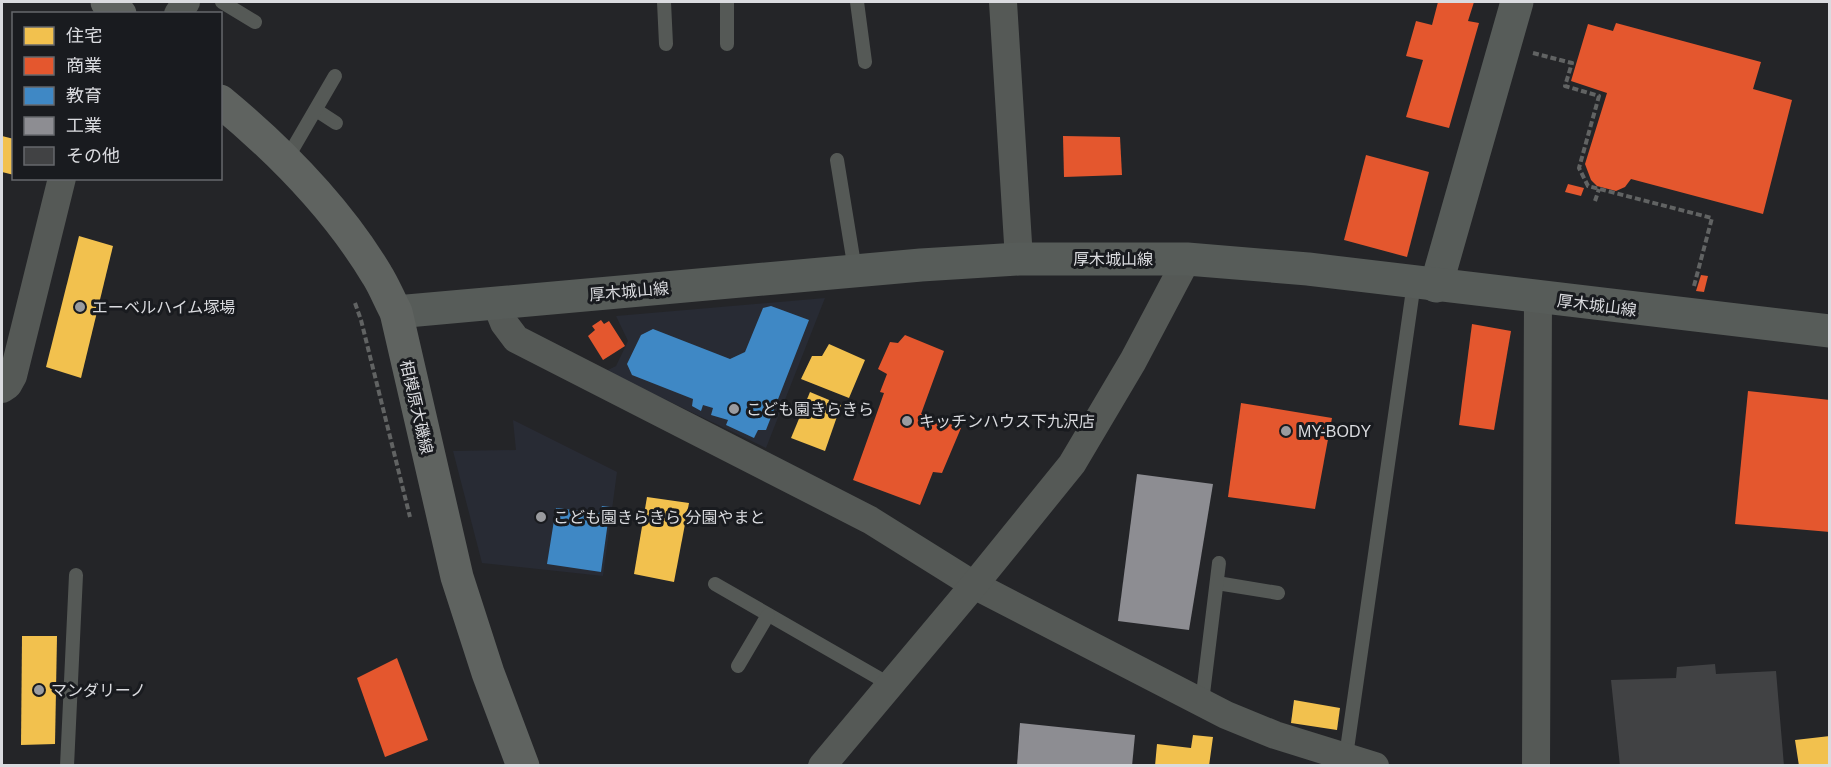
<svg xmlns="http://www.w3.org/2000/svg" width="1831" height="767" viewBox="0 0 1831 767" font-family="Helvetica,'Noto Sans JP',sans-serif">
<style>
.built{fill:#282b34}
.homes{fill:#f2c14e}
.shops{fill:#e4572e}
.schools{fill:#3f88c5}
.industry{fill:#8d8d92}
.building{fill:#414244}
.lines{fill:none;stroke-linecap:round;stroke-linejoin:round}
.path{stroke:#616363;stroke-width:4;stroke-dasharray:6 3;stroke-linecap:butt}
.lane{stroke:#555956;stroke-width:14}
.street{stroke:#555956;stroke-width:28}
.secondary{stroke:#575c59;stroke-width:33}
.primary{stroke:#5f6360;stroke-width:33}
.poi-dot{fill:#9a9b9f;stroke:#191b1f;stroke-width:2}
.labels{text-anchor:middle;stroke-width:6;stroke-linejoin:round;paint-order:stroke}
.street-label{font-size:16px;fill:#dadbdf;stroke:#191b1f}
.poi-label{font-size:16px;fill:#dadbdf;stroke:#191b1f;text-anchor:start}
</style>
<rect width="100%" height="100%" fill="#242528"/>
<g class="built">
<path d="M825 298 766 448 606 371 616 366 628 341 616 316Z"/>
<path d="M513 420 617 472 603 576 482 563 453 451 516 450Z"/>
</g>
<g class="homes">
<path d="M2 136 14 139V175L2 172Z"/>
<path d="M79 236 113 246 81 378 46 367Z"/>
<path d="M829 344 865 360 849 398 801 379 812 356H822Z"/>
<path d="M810 392 841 405 825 451 791 438Z"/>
<path d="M647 497 689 503 674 582 634 574Z"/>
<path d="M22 636H57L55 744 21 745Z"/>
<path d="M1294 700 1340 708 1337 730 1291 723Z"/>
<path d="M1193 735 1213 737 1209 766H1155L1157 744 1191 748Z"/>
<path d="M1830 736V766H1799L1795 740Z"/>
</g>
<g class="shops">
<path d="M1438 2H1474L1468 21 1479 23 1449 128 1406 117 1423 60 1406 56 1416 21 1432 25Z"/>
<path d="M1616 23 1761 62 1753 89 1792 100 1763 214 1631 179 1625 187 1616 191 1597 186 1591 180 1585 164 1607 93 1571 81 1588 24 1613 31Z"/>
<path d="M1063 136 1120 137 1122 175 1064 177Z"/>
<path d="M1366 155 1429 172 1407 257 1344 240Z"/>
<path d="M1568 184 1584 188 1581 196 1565 192Z"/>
<path d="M1701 275 1708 276 1704 292 1696 291Z"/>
<path d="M601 320 604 324 609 321 625 346 603 360 588 336 595 330 592 326Z"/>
<path d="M1472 324 1511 331 1494 430 1459 425Z"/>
<path d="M905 335 944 351 921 414 961 428 942 473 933 472 920 505 853 480 884 393 880 392 887 374 878 369 890 342 898 343Z"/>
<path d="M1748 391 1830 400V532L1735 524Z"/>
<path d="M1241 403 1332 418 1315 509 1228 497Z"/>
<path d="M397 658 428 740 385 757 357 678Z"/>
</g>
<g class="schools">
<path d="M771 306 809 320 766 430H758L754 438 726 425 728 420 711 415 713 408 703 405 701 411 692 406 693 399 632 375 627 364 641 335 653 329 730 359 745 352 763 308Z"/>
<path d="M602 506 610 507 601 572 547 564 556 508 599 513Z"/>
</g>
<g class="industry">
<path d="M1137 474 1213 484 1189 630 1118 621Z"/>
<path d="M1020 723 1135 735 1132 766H1017Z"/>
</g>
<path class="building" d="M1715 664 1716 674 1776 671 1784 766H1620L1611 680 1676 678 1677 667Z"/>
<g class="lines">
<g class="path">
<path d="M1533 53 1572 63 1565 86 1599 96 1579 168 1588 186 1712 218 1694 286"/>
<path d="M1595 201 1599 189"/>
<path d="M355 303 361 320 410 517"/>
</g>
<g class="lane">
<path d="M222 2 255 22"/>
<path d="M664 2 666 44"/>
<path d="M857 2 865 62"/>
<path d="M727 44V2"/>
<path d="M316 110 336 123"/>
<path d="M837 160 855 270"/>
<path d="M285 162 335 76"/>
<path d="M1217 583 1278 593"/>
<path d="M715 584 889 684"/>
<path d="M738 666 768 615"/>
<path d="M1202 702 1219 563"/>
<path d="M1346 756 1414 283"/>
<path d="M67 766 76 575"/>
</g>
<g class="street">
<path d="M1003 2 1019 259"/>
<path d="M178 14 186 2"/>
<path d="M496 303 504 323 516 339 870 520 974 585 1226 715 1275 735 1375 766"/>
<path d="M2 389 8 385 13 376 62 178"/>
<path d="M822 766 974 585 1072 464 1133 361 1187 259"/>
<path d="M1536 766 1538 298"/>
</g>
<g class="secondary">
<path d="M1436 286 1517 2"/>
<path d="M396 312 921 265 1019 259H1187L1308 269 1830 331"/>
</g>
<g class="primary">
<path d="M107 2 120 14"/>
<path d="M220 101C278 149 338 210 377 275 384 286 389 299 396 312L457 577 488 673 523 766"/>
</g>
</g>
<g class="poi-dot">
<circle cx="80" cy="307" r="6"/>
<circle cx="734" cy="409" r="6"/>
<circle cx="907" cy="421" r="6"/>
<circle cx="1286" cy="431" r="6"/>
<circle cx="541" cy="517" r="6"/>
<circle cx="39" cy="690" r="6"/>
</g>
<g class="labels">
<g class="street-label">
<text x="1113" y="265">厚木城山線</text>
<text transform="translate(629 291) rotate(-5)" y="6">厚木城山線</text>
<text transform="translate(1597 305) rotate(7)" y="6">厚木城山線</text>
<text transform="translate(417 407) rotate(77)" y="6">相模原大磯線</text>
</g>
<g class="poi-label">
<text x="92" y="313">エーベルハイム塚場</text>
<text x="746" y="415">こども園きらきら</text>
<text x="919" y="427">キッチンハウス下九沢店</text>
<text x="1298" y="437">MY-BODY</text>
<text x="553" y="523">こども園きらきら 分園やまと</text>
<text x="51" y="696">マンダリーノ</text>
</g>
</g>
<rect width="1831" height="767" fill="none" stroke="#dadbdf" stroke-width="6"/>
<rect x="12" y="12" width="210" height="168" fill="#191b1f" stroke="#66686c" stroke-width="1.5"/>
<rect x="24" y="27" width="30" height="18" fill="#f2c14e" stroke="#66686c" stroke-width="1.5"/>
<text x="66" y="42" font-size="18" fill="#dadbdf">住宅</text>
<rect x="24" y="57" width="30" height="18" fill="#e4572e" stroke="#66686c" stroke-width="1.5"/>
<text x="66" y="72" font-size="18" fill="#dadbdf">商業</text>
<rect x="24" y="87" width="30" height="18" fill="#3f88c5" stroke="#66686c" stroke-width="1.5"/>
<text x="66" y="102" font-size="18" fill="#dadbdf">教育</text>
<rect x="24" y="117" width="30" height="18" fill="#8d8d92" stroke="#66686c" stroke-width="1.5"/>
<text x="66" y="132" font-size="18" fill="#dadbdf">工業</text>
<rect x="24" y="147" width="30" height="18" fill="#414244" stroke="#66686c" stroke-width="1.5"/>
<text x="66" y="162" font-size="18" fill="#dadbdf">その他</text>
</svg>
